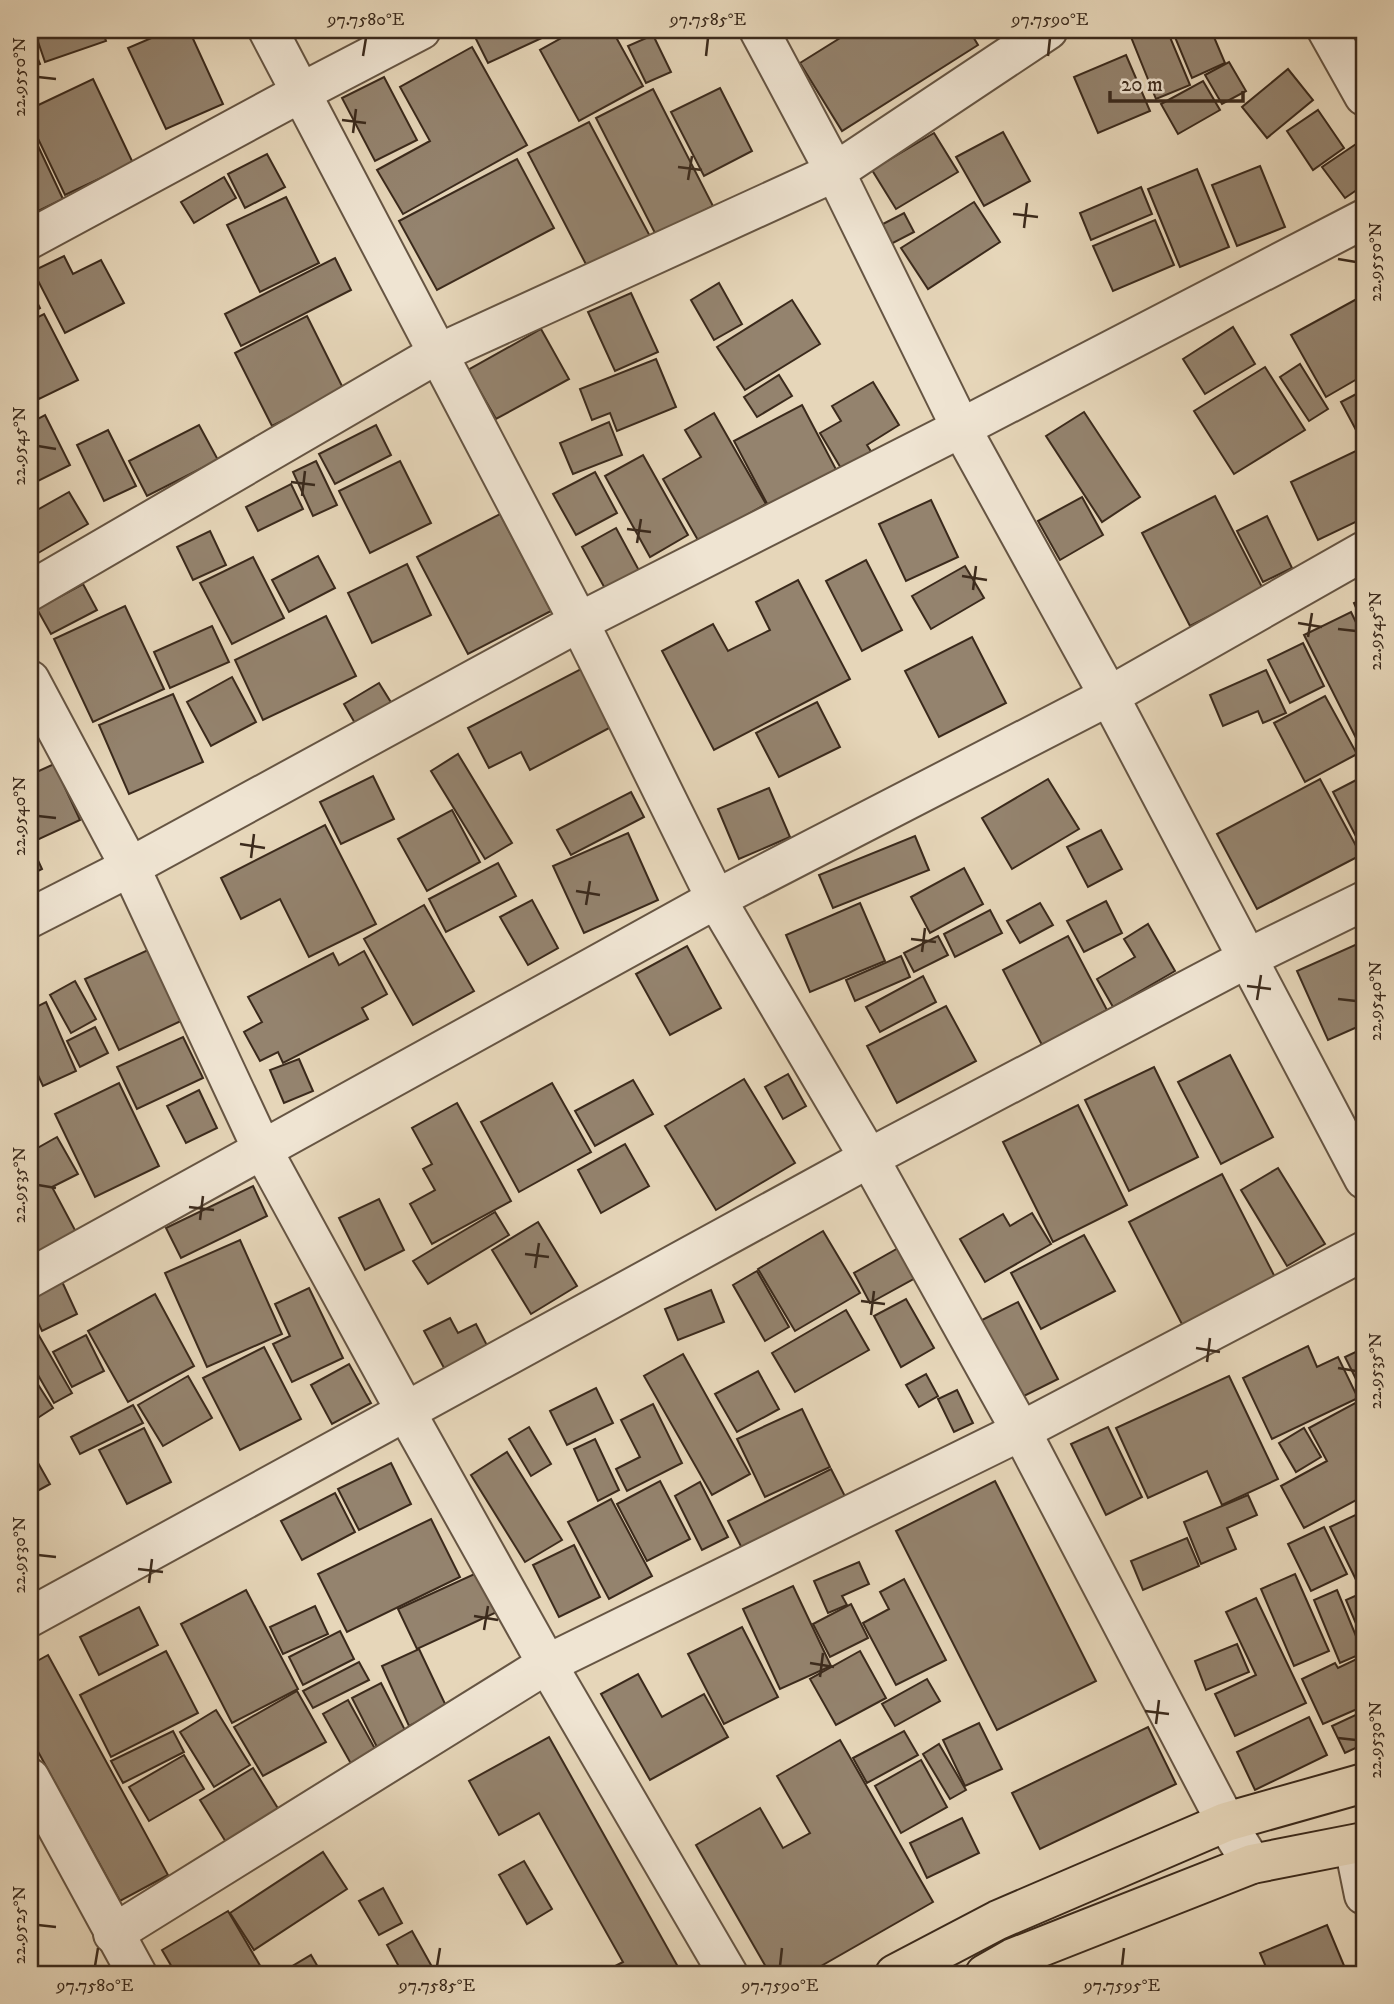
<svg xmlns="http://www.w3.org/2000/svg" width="1394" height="2004" viewBox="0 0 1394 2004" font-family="'IM FELL DW Pica',serif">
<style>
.building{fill:#94836e;stroke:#3b2a1c;stroke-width:2}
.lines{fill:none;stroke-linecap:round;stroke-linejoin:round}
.minor-casing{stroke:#665543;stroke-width:42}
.primary-casing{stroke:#3b2a1c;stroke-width:42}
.minor{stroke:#efe4d2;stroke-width:38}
.primary{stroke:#e6d6b9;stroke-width:38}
.ticks{fill:none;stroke:#3b2a1c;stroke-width:2.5}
.neatline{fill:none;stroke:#3b2a1c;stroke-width:2.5}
.ticks-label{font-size:18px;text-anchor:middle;fill:#3b2a1c}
</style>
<rect width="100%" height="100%" fill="#e6d6b9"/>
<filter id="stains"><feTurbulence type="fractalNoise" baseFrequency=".00286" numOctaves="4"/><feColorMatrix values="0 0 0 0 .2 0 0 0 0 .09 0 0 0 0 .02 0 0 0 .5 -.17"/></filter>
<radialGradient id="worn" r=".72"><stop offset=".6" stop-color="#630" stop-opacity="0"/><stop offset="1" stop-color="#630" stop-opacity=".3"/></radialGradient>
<g class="building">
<path d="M34 30H102L106 41 45 62Z"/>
<path d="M170 30H189L223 104 166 129 128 48Z"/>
<path d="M480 30H559L488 63 473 33Z"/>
<path d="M576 30H612L643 86 579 121 540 50Z"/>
<path d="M853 30H969L978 45 842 131 800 63Z"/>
<path d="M1150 30H1167L1190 85 1156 99 1131 37Z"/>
<path d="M1172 30H1211L1225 63 1192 78Z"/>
<path d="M653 35 671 72 646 83 628 46Z"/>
<path d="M30 40 40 64 30 68Z"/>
<path d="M472 47 527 145 403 214 377 170 430 141 400 87Z"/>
<path d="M1126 55 1150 111 1098 133 1074 77Z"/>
<path d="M1229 62 1246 91 1222 104 1205 75Z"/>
<path d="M1288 69 1313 100 1267 138 1242 107Z"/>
<path d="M384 77 417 140 375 161 342 98Z"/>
<path d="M93 79 133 163 65 195 30 122V109Z"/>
<path d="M1203 81 1220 110 1178 134 1161 104Z"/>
<path d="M720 88 752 151 704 176 671 112Z"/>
<path d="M653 89 713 206 656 235 596 118Z"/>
<path d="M1318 110 1344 148 1313 170 1287 131Z"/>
<path d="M589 122 652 240 590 272 528 153Z"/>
<path d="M30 129 63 199 30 215Z"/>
<path d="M1003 132 1030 181 984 206 956 157Z"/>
<path d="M934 133 958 172 896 209 872 170Z"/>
<path d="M1356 144 1364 155V185L1345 198 1322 167Z"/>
<path d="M267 154 285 187 245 208 228 174Z"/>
<path d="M517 159 554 228 437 290 399 221Z"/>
<path d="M1260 166 1285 227 1237 246 1212 185Z"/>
<path d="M1197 169 1229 247 1180 267 1148 189Z"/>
<path d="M224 177 236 198 194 223 181 202Z"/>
<path d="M1141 187 1152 214 1091 240 1080 213Z"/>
<path d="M286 197 319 263 260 292 227 225Z"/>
<path d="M974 202 1000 242 928 289 901 248Z"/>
<path d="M904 213 914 232 891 244 881 225Z"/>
<path d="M1155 220 1174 265 1113 291 1093 246Z"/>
<path d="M64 256 73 274 101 260 124 303 65 333 33 271Z"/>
<path d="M335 258 351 290 241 346 225 314Z"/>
<path d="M719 283 742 324 714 340 691 300Z"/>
<path d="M30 288 40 308 30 314Z"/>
<path d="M631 293 658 352 615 371 588 312Z"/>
<path d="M1364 295V375L1326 397 1291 335Z"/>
<path d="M792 300 820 344 745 390 717 347Z"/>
<path d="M44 314 78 380 39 399 30 380V321Z"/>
<path d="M307 316 344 390 272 426 235 353Z"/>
<path d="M1233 327 1255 364 1205 394 1183 359Z"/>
<path d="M541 329 569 379 496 419 468 370Z"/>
<path d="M656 359 676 407 617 431 610 413 592 420 580 389Z"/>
<path d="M1300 364 1328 409 1309 421 1280 377Z"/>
<path d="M1265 367 1305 430 1234 474 1194 411Z"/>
<path d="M779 375 792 396 757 417 744 397Z"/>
<path d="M873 382 899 425 867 445 875 458 845 475 820 433 841 421 832 406Z"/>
<path d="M1364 390V445L1341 402Z"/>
<path d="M802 405 840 477 772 513 734 441Z"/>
<path d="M1084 412 1140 497 1102 522 1046 436Z"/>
<path d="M714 413 766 504 699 542 663 479 701 457 685 430Z"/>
<path d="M45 415 70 465 30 485V423Z"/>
<path d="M609 422 622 455 573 474 560 443Z"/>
<path d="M199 425 218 460 147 496 129 461Z"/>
<path d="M376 425 391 455 335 484 319 454Z"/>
<path d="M108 430 136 486 104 501 77 445Z"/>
<path d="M1362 448 1364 518 1318 540 1291 482Z"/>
<path d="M643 455 688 535 650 557 605 476Z"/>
<path d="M316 461 337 505 313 516 293 472Z"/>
<path d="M400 461 431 523 370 553 339 491Z"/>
<path d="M595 472 617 513 576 535 553 494Z"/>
<path d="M291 484 303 509 258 531 246 507Z"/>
<path d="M69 492 88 524 33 556 30 551V514Z"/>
<path d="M1215 496 1263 589 1190 626 1142 533Z"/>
<path d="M1082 497 1103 535 1060 560 1038 521Z"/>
<path d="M931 500 958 557 906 581 879 524Z"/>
<path d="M500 514 551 611 468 654 417 557Z"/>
<path d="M1267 516 1292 568 1263 582 1237 531Z"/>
<path d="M616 528 642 576 608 594 582 547Z"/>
<path d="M210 531 226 565 193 580 177 547Z"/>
<path d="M318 556 335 588 289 612 272 580Z"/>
<path d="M253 557 284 618 232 644 200 583Z"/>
<path d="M866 560 902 630 862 651 826 581Z"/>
<path d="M407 564 431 615 372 643 348 593Z"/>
<path d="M965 566 984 598 931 629 912 596Z"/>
<path d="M798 580 850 679 714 750 662 651 713 624 728 651 770 630 756 602Z"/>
<path d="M83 584 97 610 51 634 37 609Z"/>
<path d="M1364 599V626L1354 603Z"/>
<path d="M125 606 164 689 93 722 54 639Z"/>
<path d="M1351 612 1364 639V737L1357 740 1304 635Z"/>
<path d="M326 616 356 676 263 720 235 660Z"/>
<path d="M212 626 229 662 170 688 154 652Z"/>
<path d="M972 637 1006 703 939 737 905 671Z"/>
<path d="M1303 643 1324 686 1290 703 1268 660Z"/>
<path d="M581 669 611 727 530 770 521 752 489 768 468 728Z"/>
<path d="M1266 670 1286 713 1263 723 1258 711 1223 726 1210 695Z"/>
<path d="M232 677 256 722 211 746 187 702Z"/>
<path d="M379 683 392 704 356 725 344 704Z"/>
<path d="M173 694 203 762 129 794 99 725Z"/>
<path d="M1325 696 1357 754 1305 782 1274 723Z"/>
<path d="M817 702 840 747 779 777 756 733Z"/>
<path d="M458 754 512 843 485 859 431 771Z"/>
<path d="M54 764 80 820 37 840 30 825V775Z"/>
<path d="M373 776 394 819 341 844 320 802Z"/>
<path d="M1364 776V852L1333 792Z"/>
<path d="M1048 779 1079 829 1012 869 982 818Z"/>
<path d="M1320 779 1361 855 1257 909 1217 834Z"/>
<path d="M769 788 790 837 739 859 718 809Z"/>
<path d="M631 792 644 817 571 855 557 830Z"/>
<path d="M452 810 480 862 427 891 398 839Z"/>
<path d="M325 825 376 924 309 957 280 899 241 919 221 878Z"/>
<path d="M1101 830 1122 869 1088 887 1067 847Z"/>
<path d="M628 833 658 900 584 933 553 866Z"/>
<path d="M915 836 929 870 833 908 819 875Z"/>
<path d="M30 843 42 869 30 875Z"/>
<path d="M498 863 516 896 446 932 429 899Z"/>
<path d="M964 868 983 904 930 933 911 897Z"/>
<path d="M532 900 558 948 528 965 500 917Z"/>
<path d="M1106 901 1122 933 1084 952 1067 921Z"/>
<path d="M860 903 885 961 810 992 786 935Z"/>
<path d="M1040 903 1053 925 1020 943 1007 921Z"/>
<path d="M424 905 474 991 413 1025 364 939Z"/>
<path d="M990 910 1002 933 955 957 944 934Z"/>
<path d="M1148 924 1175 971 1113 1007 1097 979 1135 957 1124 939Z"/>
<path d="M938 936 948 955 914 972 904 953Z"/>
<path d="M1068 936 1107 1010 1042 1045 1003 970Z"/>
<path d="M1364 941V1024L1328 1040 1297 971Z"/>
<path d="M687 946 721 1008 670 1035 636 974Z"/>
<path d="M148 950 181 1021 119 1050 85 979Z"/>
<path d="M364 951 387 994 362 1008 368 1019 283 1063 278 1052 260 1061 244 1032 262 1022 248 997 333 953 339 965Z"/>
<path d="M901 956 910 977 855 1001 846 980Z"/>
<path d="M923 976 936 1002 880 1032 866 1007Z"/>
<path d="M75 981 96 1019 71 1033 50 995Z"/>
<path d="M46 1002 76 1071 43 1086 30 1058V1010Z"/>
<path d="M946 1006 976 1061 897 1103 867 1046Z"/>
<path d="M95 1027 108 1053 80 1067 67 1041Z"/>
<path d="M183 1037 203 1078 137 1109 117 1067Z"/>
<path d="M1230 1055 1273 1137 1221 1164 1178 1082Z"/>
<path d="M299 1059 313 1091 284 1103 270 1070Z"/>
<path d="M1154 1067 1198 1157 1129 1191 1085 1100Z"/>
<path d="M788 1074 806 1106 783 1119 765 1087Z"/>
<path d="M744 1079 795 1163 716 1210 665 1126Z"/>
<path d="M633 1080 653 1114 595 1146 575 1111Z"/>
<path d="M119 1083 159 1166 95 1197 55 1114Z"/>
<path d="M552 1083 591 1152 519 1192 481 1122Z"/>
<path d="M199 1090 217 1128 186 1143 167 1106Z"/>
<path d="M457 1103 511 1201 432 1244 410 1204 435 1190 423 1169 432 1164 412 1128Z"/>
<path d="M1078 1105 1127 1205 1053 1242 1003 1142Z"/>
<path d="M57 1137 78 1174 52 1187 76 1232 30 1257V1146L32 1151Z"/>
<path d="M625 1144 649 1186 601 1213 578 1170Z"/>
<path d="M1278 1168 1325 1244 1287 1266 1241 1190Z"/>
<path d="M1222 1174 1278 1283 1185 1330 1129 1222Z"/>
<path d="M253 1186 267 1216 181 1258 166 1228Z"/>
<path d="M379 1199 404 1250 365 1270 339 1218Z"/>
<path d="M495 1212 509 1235 428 1284 413 1261Z"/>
<path d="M1032 1213 1051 1244 985 1282 960 1239 1003 1214 1010 1226Z"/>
<path d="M538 1222 577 1286 531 1314 492 1250Z"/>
<path d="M823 1231 860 1293 795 1331 758 1269Z"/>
<path d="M1084 1235 1115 1291 1041 1329 1011 1273Z"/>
<path d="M240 1240 282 1334 207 1367 165 1273Z"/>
<path d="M900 1247 917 1277 870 1303 854 1273Z"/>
<path d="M757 1271 789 1327 765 1341 733 1285Z"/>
<path d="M59 1275 77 1314 42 1331 30 1305V1288Z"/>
<path d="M309 1288 343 1358 292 1382 273 1344 290 1336 275 1304Z"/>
<path d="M711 1290 724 1322 678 1340 665 1309Z"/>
<path d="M155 1294 194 1366 128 1402 88 1331Z"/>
<path d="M906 1299 934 1348 901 1367 874 1316Z"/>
<path d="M1018 1302 1058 1379 1020 1398 980 1321Z"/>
<path d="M846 1310 869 1350 795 1392 772 1353Z"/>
<path d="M450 1318 458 1333 476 1324 493 1357 450 1379 424 1331Z"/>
<path d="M30 1320 72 1393 54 1403 30 1361Z"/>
<path d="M86 1335 104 1371 72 1387 53 1352Z"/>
<path d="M1308 1346 1317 1367 1338 1357 1358 1398 1272 1439 1243 1378Z"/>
<path d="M264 1347 301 1419 240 1450 203 1378Z"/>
<path d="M1364 1348V1392L1363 1393 1345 1357Z"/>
<path d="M683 1354 750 1474 712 1495 644 1376Z"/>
<path d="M349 1364 371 1403 332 1424 311 1385Z"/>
<path d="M758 1371 779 1409 737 1432 715 1394Z"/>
<path d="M30 1372 53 1408 30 1423Z"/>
<path d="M926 1374 938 1396 919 1407 906 1385Z"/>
<path d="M188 1376 212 1418 163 1446 138 1405Z"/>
<path d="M1229 1376 1278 1479 1222 1505 1207 1471 1148 1498 1116 1428Z"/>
<path d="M596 1388 613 1423 567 1445 550 1411Z"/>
<path d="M957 1390 973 1423 954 1432 938 1399Z"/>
<path d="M1357 1402 1364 1415V1496L1304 1528 1281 1486 1327 1461 1309 1428Z"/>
<path d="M653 1404 682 1463 627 1491 616 1469 640 1457 621 1420Z"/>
<path d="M133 1405 143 1423 80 1454 71 1437Z"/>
<path d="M802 1409 830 1467 765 1497 737 1439Z"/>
<path d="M529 1427 551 1464 531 1476 509 1439Z"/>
<path d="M1108 1427 1142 1497 1106 1515 1071 1444Z"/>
<path d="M144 1428 171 1482 127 1504 99 1450Z"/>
<path d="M1304 1428 1321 1457 1296 1472 1279 1443Z"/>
<path d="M595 1439 619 1490 598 1501 574 1449Z"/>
<path d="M507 1452 562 1540 525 1562 471 1475Z"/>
<path d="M33 1454 50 1484 30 1495V1455Z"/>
<path d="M391 1463 411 1504 359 1530 338 1489Z"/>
<path d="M831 1469 850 1506 747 1558 728 1521Z"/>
<path d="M660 1481 690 1539 647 1561 617 1504Z"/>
<path d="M995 1481 1096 1681 997 1730 896 1531Z"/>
<path d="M700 1482 728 1537 702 1550 675 1496Z"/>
<path d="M335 1493 355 1532 302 1560 281 1521Z"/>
<path d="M1248 1495 1257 1515 1227 1528 1236 1549 1201 1564 1184 1522Z"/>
<path d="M611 1499 652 1576 609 1599 568 1522Z"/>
<path d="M1364 1511V1589L1361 1590 1330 1527Z"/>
<path d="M431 1519 460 1577 347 1632 318 1574Z"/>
<path d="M1324 1527 1347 1574 1311 1591 1288 1544Z"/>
<path d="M1187 1538 1199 1566 1143 1590 1131 1561Z"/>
<path d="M574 1545 600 1597 559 1617 533 1565Z"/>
<path d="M859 1562 869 1584 842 1596 847 1605 828 1613 814 1581Z"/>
<path d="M481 1571 499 1611 417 1649 398 1609Z"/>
<path d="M1295 1574 1329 1651 1294 1666 1261 1589Z"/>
<path d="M904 1579 946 1660 896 1685 863 1623 889 1609 880 1592Z"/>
<path d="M793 1586 831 1666 780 1689 743 1609Z"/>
<path d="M246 1590 298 1689 232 1723 181 1624Z"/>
<path d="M1337 1590 1363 1653 1340 1663 1314 1600Z"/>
<path d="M1364 1592V1637L1362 1638 1346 1600Z"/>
<path d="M1256 1598 1306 1703 1235 1736 1215 1694 1256 1675 1226 1612Z"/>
<path d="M851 1604 868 1638 830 1657 813 1624Z"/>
<path d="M315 1606 328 1634 283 1654 270 1627Z"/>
<path d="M139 1607 158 1645 99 1675 80 1637Z"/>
<path d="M742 1627 778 1697 724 1724 688 1654Z"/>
<path d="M340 1631 354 1659 303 1685 289 1657Z"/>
<path d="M1237 1644 1249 1672 1206 1690 1195 1661Z"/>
<path d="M419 1649 447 1708 409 1726 382 1666Z"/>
<path d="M166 1651 198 1713 111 1757 80 1695Z"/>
<path d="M860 1651 886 1698 836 1725 810 1679Z"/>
<path d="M48 1655 168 1875 120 1901 30 1737V1665Z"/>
<path d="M1363 1656 1364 1706 1323 1724 1302 1679 1335 1663 1338 1668Z"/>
<path d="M359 1662 369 1680 313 1708 303 1691Z"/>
<path d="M638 1674 662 1717 704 1694 728 1737 650 1780 601 1694Z"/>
<path d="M927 1679 940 1701 895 1726 882 1704Z"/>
<path d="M381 1683 411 1742 382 1757 352 1698Z"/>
<path d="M297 1691 326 1742 263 1776 234 1727Z"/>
<path d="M348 1700 379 1756 354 1769 323 1714Z"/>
<path d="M216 1710 250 1765 214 1787 180 1732Z"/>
<path d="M1364 1711V1744L1345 1753 1332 1726Z"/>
<path d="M1309 1717 1327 1755 1255 1790 1237 1752Z"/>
<path d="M979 1723 1002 1769 965 1786 943 1740Z"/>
<path d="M1148 1727 1176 1784 1040 1849 1012 1793Z"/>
<path d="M173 1731 184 1752 123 1783 111 1761Z"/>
<path d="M904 1731 918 1755 867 1783 853 1758Z"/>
<path d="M549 1737 682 1974H600L623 1962 539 1813 499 1835 469 1781Z"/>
<path d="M840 1740 933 1902 807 1974H770L696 1845 760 1808 783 1848 810 1833 777 1776Z"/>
<path d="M939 1744 966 1790 950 1799 923 1754Z"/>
<path d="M184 1755 204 1789 149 1821 129 1787Z"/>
<path d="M921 1760 947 1807 901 1833 875 1786Z"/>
<path d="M253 1768 282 1815 229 1847 200 1800Z"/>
<path d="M962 1818 979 1853 927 1878 910 1843Z"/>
<path d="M323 1852 347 1889 254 1950 230 1913Z"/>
<path d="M524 1861 552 1909 527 1924 499 1875Z"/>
<path d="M383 1888 402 1923 379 1935 359 1901Z"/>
<path d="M228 1911 265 1974H176L162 1950Z"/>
<path d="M1327 1925 1345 1968 1329 1974H1269L1260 1953Z"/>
<path d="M412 1931 436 1974H403L387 1945Z"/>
<path d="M311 1955 322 1974H279Z"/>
</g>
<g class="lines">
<g class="minor-casing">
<g id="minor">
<path d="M268 30 579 622 716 899 869 1158 1021 1431 1226 1822 1252 1864"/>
<path d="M759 30 835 172 961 428 1109 696 1364 1179"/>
<path d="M1327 30 1364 96"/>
<path d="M30 239 302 92 421 30"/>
<path d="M30 591 437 354 835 172 1048 30"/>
<path d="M30 680 130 867 262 1149 406 1412 547 1664 728 1974"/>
<path d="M30 918 130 867 579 622 961 428 1364 219"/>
<path d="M30 1278 716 899 1109 696 1364 551"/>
<path d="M30 1617 869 1158 1246 959 1364 901"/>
<path d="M30 1778 137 1974"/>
<path d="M1354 1846 1364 1895"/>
<path d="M113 1934 547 1664 1021 1431 1364 1251"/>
</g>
</g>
<g class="primary-casing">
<g id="primary">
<path d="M895 1974 998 1920 1226 1822 1364 1783"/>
<path d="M985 1974 1013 1958 1252 1864 1364 1842"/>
</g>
</g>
<use href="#minor" class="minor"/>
<use href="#primary" class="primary"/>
</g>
<path class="ticks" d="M363 56 366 38M706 56 708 38M1048 56 1050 38M38 77 56 79M342 120 366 123M353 133 356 109M678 167 702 170M688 180 692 156M1013 214 1038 217M1024 228 1027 203M1338 259 1356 262M38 446 56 449M291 482 315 485M302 496 305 471M627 529 651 532M637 543 641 519M962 576 987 580M973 590 976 566M1298 623 1322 627M1338 629 1356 631M1308 637 1312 613M38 816 56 818M240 844 265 848M251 858 254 834M576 891 600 895M586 905 590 881M911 939 936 942M922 952 925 928M1247 986 1271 989M1338 999 1356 1001M1257 1000 1261 975M38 1185 56 1188M189 1207 214 1210M200 1220 203 1196M525 1254 549 1257M535 1268 539 1243M861 1301 885 1304M871 1315 874 1291M1196 1348 1220 1352M1207 1362 1210 1338M1338 1368 1356 1371M38 1555 56 1557M138 1569 163 1572M149 1583 152 1559M474 1616 498 1620M484 1630 488 1606M810 1663 834 1667M820 1677 823 1653M1145 1711 1169 1714M1156 1724 1159 1700M1338 1738 1356 1740M38 1925 56 1927M95 1966 98 1948M437 1966 440 1948M780 1966 782 1948M1122 1966 1124 1948"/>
<rect width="1394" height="2004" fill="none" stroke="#e6d6b9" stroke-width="77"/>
<path d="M1110 91v10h133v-10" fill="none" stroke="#3b2a1c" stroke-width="3.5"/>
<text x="1121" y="91" font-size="21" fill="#3b2a1c" stroke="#efe4d2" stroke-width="5" paint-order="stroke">20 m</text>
<rect x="38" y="38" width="1318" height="1928" class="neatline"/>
<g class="ticks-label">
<text x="366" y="25">97.7580°E</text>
<text x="708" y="25">97.7585°E</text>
<text x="1050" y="25">97.7590°E</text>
<text transform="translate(19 77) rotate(-90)" y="6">22.9550°N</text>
<text transform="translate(1375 262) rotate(-90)" y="6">22.9550°N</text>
<text transform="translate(19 446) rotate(-90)" y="6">22.9545°N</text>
<text transform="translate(1375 631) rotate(-90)" y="6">22.9545°N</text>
<text transform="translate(19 816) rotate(-90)" y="6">22.9540°N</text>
<text transform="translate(1375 1001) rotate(-90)" y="6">22.9540°N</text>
<text transform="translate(19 1185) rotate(-90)" y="6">22.9535°N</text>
<text transform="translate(1375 1371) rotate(-90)" y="6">22.9535°N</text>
<text transform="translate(19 1555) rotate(-90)" y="6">22.9530°N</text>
<text transform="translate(1375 1740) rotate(-90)" y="6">22.9530°N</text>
<text transform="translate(19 1925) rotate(-90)" y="6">22.9525°N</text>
<text x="95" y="1991">97.7580°E</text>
<text x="437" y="1991">97.7585°E</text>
<text x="780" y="1991">97.7590°E</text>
<text x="1122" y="1991">97.7595°E</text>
</g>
<rect width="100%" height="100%" filter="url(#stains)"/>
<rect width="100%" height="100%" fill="url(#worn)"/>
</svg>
